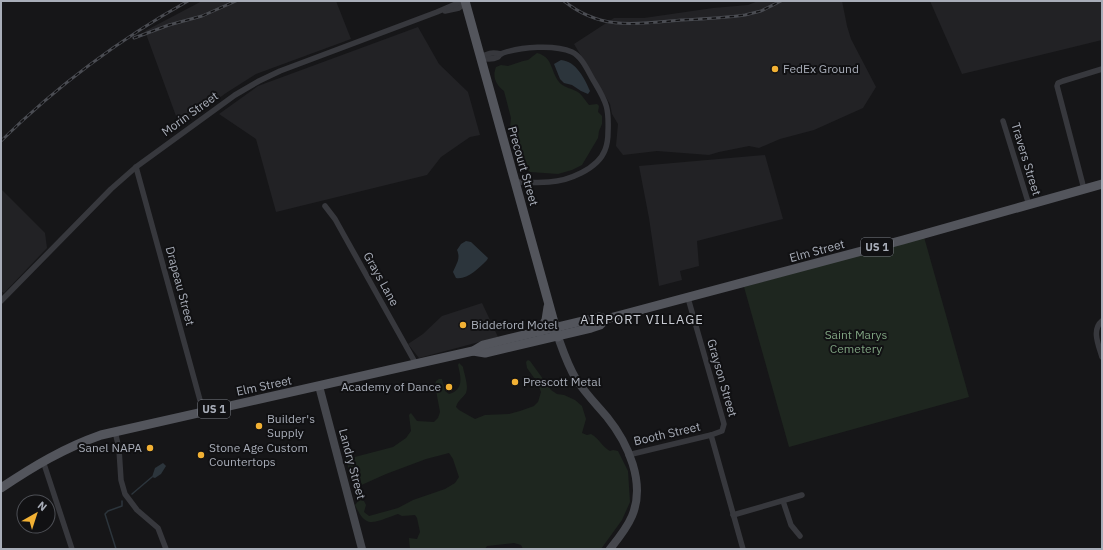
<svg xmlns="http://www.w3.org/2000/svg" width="1103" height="550" viewBox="0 0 1103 550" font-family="'IBM Plex Sans',sans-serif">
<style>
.built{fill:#222225}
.green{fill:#1e261f}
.water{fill:#2c353c}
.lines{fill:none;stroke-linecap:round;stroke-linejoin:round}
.stream{stroke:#2c353c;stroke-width:1.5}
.street{stroke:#37383d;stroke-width:5.5}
.secondary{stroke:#45474d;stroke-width:8}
.primary{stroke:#53555c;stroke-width:9}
.rail-casing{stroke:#4a4c52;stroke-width:3}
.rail{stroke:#111113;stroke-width:1.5;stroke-dasharray:4.5;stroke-linecap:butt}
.poi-dot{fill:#f2b134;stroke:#111113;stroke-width:1.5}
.labels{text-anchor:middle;stroke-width:4;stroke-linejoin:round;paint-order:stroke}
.shield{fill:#111113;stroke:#7b7e86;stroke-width:1}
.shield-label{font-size:11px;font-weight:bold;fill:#a8adb8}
.poi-label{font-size:12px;fill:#a8adb8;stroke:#111113;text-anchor:start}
.street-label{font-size:12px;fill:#a8adb8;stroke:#111113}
.park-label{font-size:12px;fill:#7fa381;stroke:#111113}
.neighbourhood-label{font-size:13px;letter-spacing:1px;fill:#c9ccd4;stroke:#111113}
</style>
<rect width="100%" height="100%" fill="#161618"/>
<g class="built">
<path d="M202 1H336L351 39 256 74 226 93 180 127 145 31Z"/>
<path d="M758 1H842L847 26 851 39 876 87 863 108 814 130 780 139 759 148 749 146 719 152 709 155 657 151 623 155 616 146 618 124 612 114 610 104 574 44 614 18H644L713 8 748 5Z"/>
<path d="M930 1H1102V40L962 74Z"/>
<path d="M418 27 439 64 468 92 480 135 470 137 441 157 427 175 276 212 256 139 219 114 258 86Z"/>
<path d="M765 155 783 219 697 241 699 266 680 271 682 280 659 286 649 218 639 166Z"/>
<path d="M1 189 45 233 47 248 4 293 1 291Z"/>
<path d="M482 303 498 337 419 358 408 344 423 334 442 316Z"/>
</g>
<g class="green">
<path d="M537 53C553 57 550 70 559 82 563 87 570 88 576 91 581 93 585 100 589 105L597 104 599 106 598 112 602 116V124L599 131 598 138 582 165 572 170 558 174 530 172 526 169 517 159 515 144 510 129 511 118 504 91C496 85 492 77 496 67L501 65 508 66 523 61 528 60Z"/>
<path d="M924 237 969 397 789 447 744 287Z"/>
<path d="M528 360 530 361 551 390 557 394 564 395 575 400 582 406 586 419 582 433 587 435 591 434C600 439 602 447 610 451L613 450 618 451 628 471 630 502 622 520 601 549H523L521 545 514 543 487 546 485 549H410L409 538 417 539 420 532 417 518 415 515 402 516 398 514C391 516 373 525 367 521 361 518 358 511 355 505L359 500 364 501 366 505 364 512 369 516 398 508 413 500 445 489 455 483 459 477 453 459 449 453 426 459 386 474 357 487C346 471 347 454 340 438L342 436C348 442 346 451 351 458L393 447 406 438 411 431 409 415 411 413 417 421 434 422 438 418 440 412 435 385 436 381 439 379H442L445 391 449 394C464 390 461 377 458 365L459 363 463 367C464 374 469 386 466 393 463 398 458 400 456 407L459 410 475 419 485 415 509 414 520 411 534 406 538 402 541 392 537 382 527 368 526 362Z"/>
</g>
<g class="water">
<path d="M561 60C576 61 585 79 590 91L588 94 581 91 572 85 564 83 560 79 554 64Z"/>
<path d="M466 241 471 242 488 258 487 260C479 268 467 280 456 278L453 272C456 264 461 259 457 250L461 244Z"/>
<path d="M163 463 166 466 161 474 155 478 152 477 155 468Z"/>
</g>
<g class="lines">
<g class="stream">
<path d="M132 494 152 477"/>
<path d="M116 549 105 514 108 511 122 506V501"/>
</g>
<g class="street">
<path d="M445 11 459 8 465 3"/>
<path d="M480 58C486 59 492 60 498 57 501 54 498 55 503 53 521 47 554 44 572 52 583 57 589 74 595 83 607 103 609 109 608 132 608 138 607 145 605 150 598 169 568 181 549 182 538 183 526 182 515 182"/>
<path d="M480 58C487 53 492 52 501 54"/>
<path d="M1003 121 1029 205"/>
<path d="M136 167 203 411"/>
<path d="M1084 189 1057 86 1058 83 1063 81 1102 69"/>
<path d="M325 206 335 219 345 237 416 364"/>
<path d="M688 298 724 424 722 431 711 435 743 549"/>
<path d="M1 301 111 189 136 167 235 95 259 81 280 71 437 12 458 3H465"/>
<path d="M1102 321C1091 330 1099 346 1102 357"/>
<path d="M115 431 119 449 121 480 125 494 137 510 158 528 166 549"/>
<path d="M628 455 711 435"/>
<path d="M43 461 72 549"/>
<path d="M783 501 791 525 800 536"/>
<path d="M733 515 802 495"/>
</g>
<g class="secondary">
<path d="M558 337C563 351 568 366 576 379 585 393 596 404 607 417 628 443 646 483 632 516 627 528 618 539 610 549"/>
<path d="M319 386 362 549"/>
</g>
<g class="primary">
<path d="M465 1 558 337"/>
<path d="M539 332 546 320 548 307"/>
<path d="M473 351 485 353 591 328 600 325 606 319"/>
<path d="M1 488C34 466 64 448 101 435L473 351 483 345 599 317 606 319 903 240 1102 184"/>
</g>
<g class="rail-casing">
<g id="rail">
<path d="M564 1C601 31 638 24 681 20 702 19 724 18 745 15L761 11 781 1"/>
<path d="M134 38 169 25 202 16 236 1"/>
<path d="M1 141C57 86 120 39 188 1"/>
</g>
</g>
<use href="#rail" class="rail"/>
</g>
<g class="poi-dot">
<circle cx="775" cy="69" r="4"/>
<circle cx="463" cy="325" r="4"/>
<circle cx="515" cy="382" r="4"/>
<circle cx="449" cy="387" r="4"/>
<circle cx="259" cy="426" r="4"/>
<circle cx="150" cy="448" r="4"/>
<circle cx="201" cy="455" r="4"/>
</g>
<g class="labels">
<g class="shield">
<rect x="861" y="238" width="32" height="18" rx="3"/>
<rect x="198" y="400" width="32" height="18" rx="3"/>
</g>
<g class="shield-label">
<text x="877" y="251">US 1</text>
<text x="214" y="413">US 1</text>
</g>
<g class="poi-label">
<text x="783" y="73">FedEx Ground</text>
<text x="471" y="329">Biddeford Motel</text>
<text x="523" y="386">Prescott Metal</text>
<text x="441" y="391" text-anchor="end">Academy of Dance</text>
<text x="267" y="423">Builder's<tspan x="267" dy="14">Supply</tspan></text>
<text x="142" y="452" text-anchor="end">Sanel NAPA</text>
<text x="209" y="452">Stone Age Custom<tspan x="209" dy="14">Countertops</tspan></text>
</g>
<g class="street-label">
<text transform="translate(190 114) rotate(-36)" y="4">Morin Street</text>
<text transform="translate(1026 159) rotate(73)" y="4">Travers Street</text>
<text transform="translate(523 166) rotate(74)" y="4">Precourt Street</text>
<text transform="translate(817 251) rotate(-15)" y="4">Elm Street</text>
<text transform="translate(381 279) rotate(61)" y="4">Grays Lane</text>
<text transform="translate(180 286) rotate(75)" y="4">Drapeau Street</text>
<text transform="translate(722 378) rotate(74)" y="4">Grayson Street</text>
<text transform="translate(264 386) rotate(-12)" y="4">Elm Street</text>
<text transform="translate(667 434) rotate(-13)" y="4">Booth Street</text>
<text transform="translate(352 464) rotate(75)" y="4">Landry Street</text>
</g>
<g class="park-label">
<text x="856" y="339">Saint Marys<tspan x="856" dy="14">Cemetery</tspan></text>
</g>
<g class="neighbourhood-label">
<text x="642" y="324">AIRPORT VILLAGE</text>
</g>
</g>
<rect width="1103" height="550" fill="none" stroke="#a8adb8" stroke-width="4"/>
<g transform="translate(36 514) rotate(39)"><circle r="19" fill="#111113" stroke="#4d4f55"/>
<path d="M0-3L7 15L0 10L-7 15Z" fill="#f2b134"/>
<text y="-6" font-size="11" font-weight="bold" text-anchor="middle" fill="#a8adb8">N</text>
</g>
</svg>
